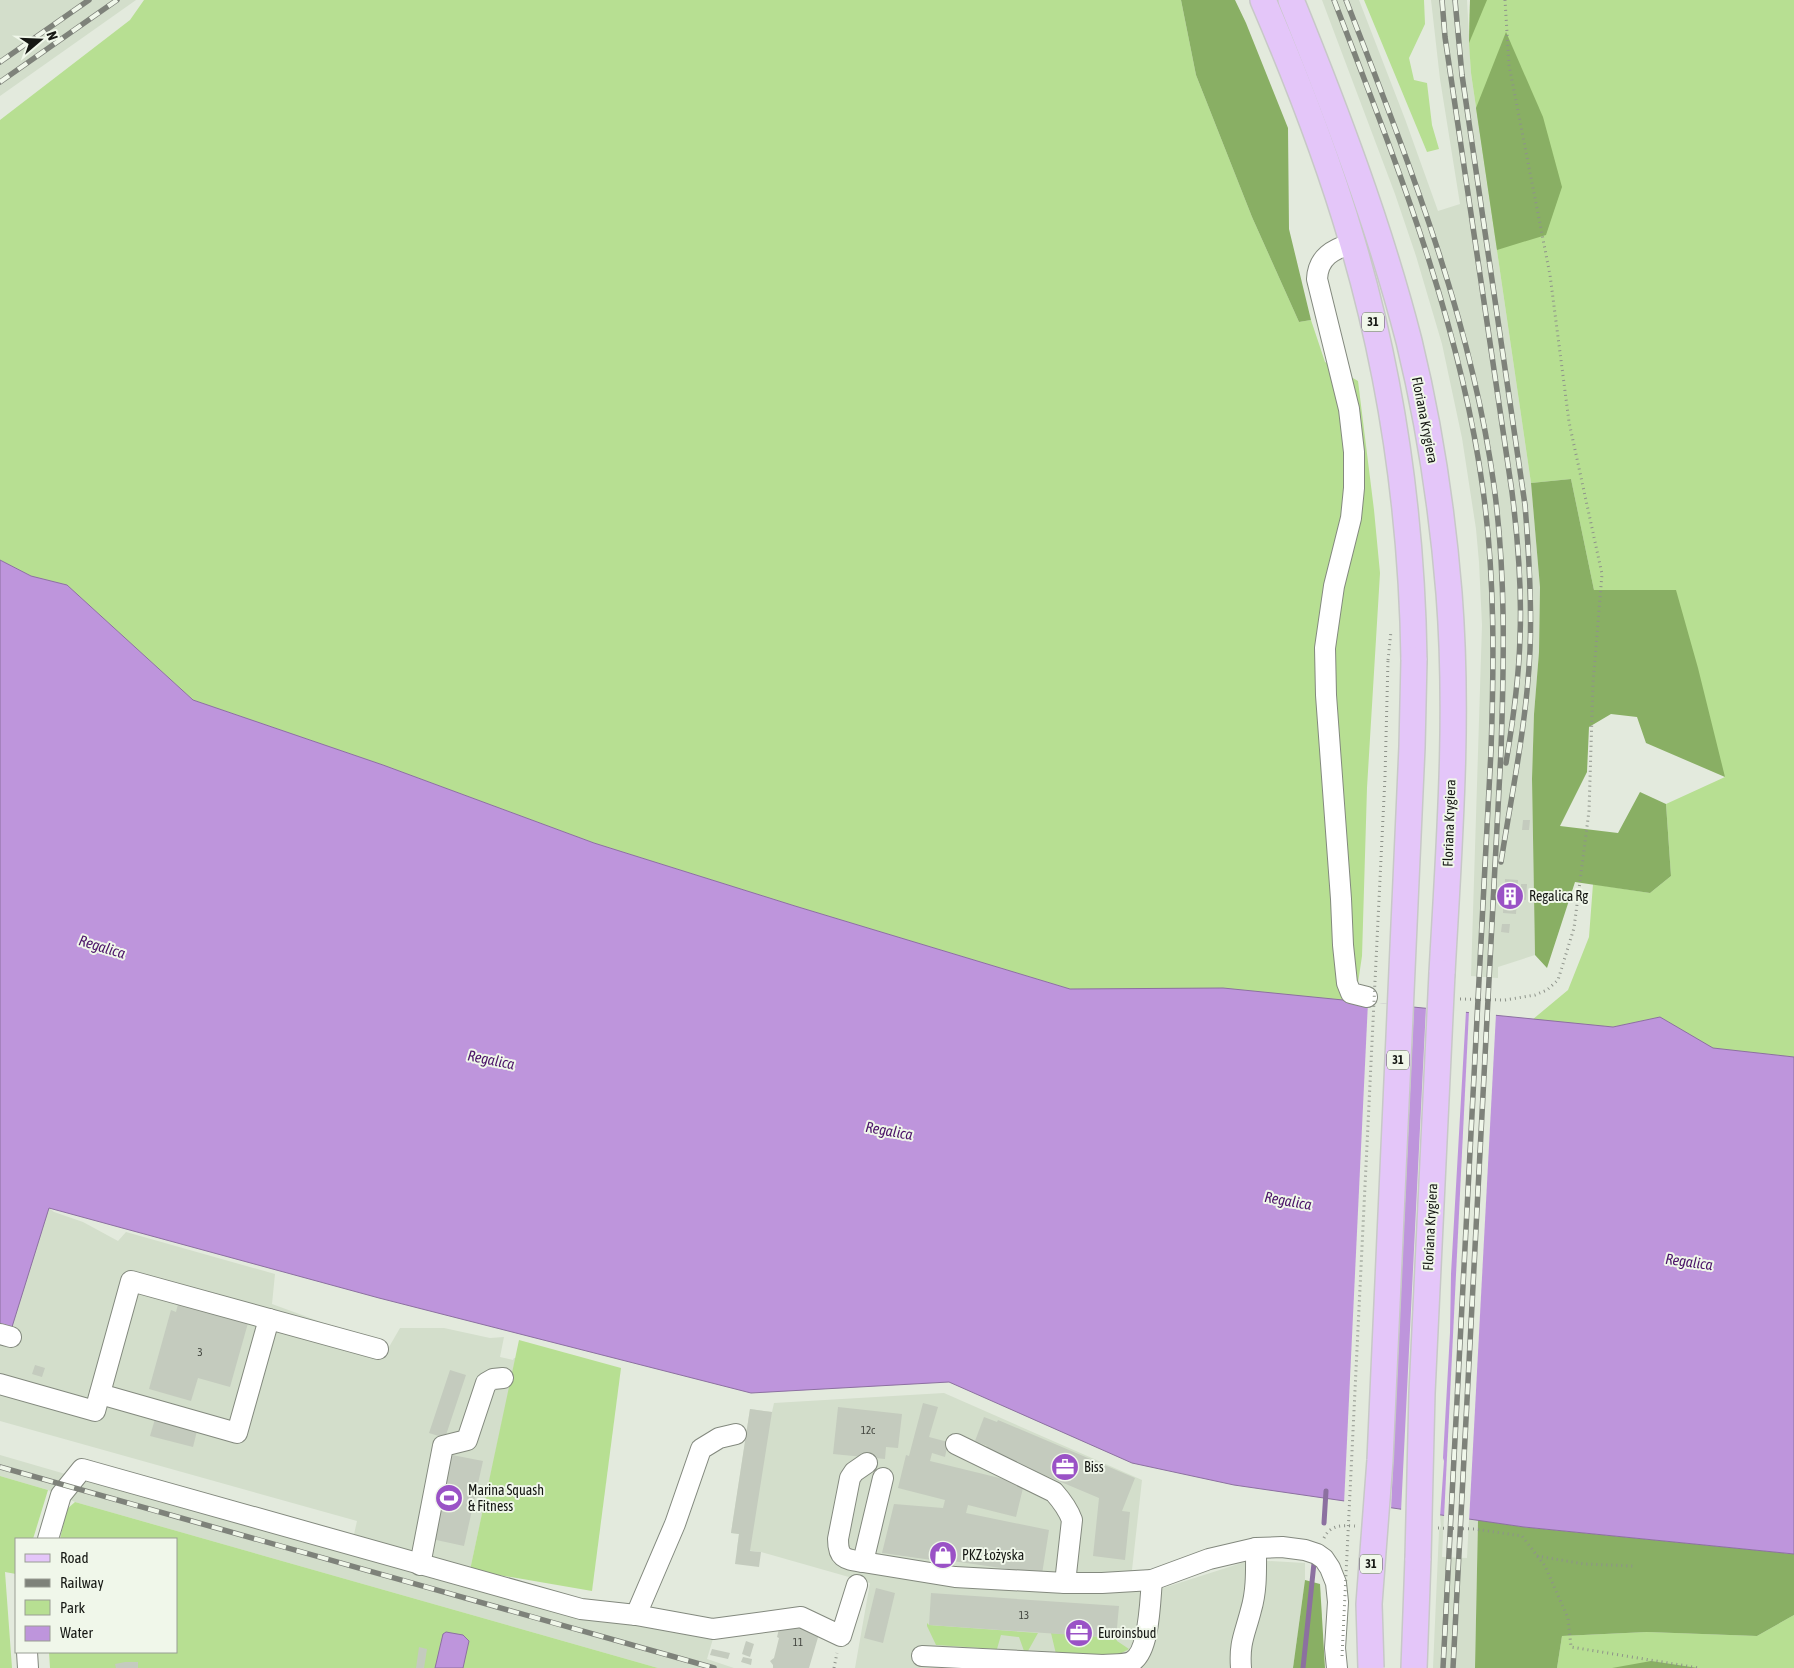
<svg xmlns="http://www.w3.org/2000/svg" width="1794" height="1668" viewBox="0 0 1794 1668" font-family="'Asap Condensed',sans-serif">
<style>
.built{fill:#d3decb}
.green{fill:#b7df92}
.forest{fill:#89af64}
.water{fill:#be95dc;stroke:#8c70a0}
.pier{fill:#e3eadd}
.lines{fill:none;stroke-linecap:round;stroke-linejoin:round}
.stream{stroke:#8c70a0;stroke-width:5}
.building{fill:#c4cbbe}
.minor-casing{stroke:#83897e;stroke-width:22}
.major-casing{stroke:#c7c8c7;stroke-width:28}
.path{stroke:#8e938a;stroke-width:3;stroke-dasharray:1 4;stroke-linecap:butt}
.minor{stroke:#fff;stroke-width:20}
.major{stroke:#e4c6f9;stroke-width:25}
.rail-casing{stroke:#7e827a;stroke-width:5.5}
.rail{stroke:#f0f7ea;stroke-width:4;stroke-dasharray:11;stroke-linecap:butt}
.major-bridge-casing{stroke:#c7c8c7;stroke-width:28;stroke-linecap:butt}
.path-bridge{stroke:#8e938a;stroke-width:3;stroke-dasharray:1 4;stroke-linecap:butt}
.major-bridge{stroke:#e4c6f9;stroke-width:25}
.labels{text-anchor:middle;stroke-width:4;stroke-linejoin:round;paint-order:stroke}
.number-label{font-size:11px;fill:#42453e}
.shield{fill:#f0f7ea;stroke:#575b54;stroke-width:1}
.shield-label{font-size:12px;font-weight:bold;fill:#161814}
.street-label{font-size:14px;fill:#161814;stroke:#f0f7ea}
.poi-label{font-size:14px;fill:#161814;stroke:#f0f7ea;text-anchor:start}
.water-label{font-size:15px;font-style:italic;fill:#4b1368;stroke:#f0f7ea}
</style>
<rect width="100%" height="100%" fill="#e3eadd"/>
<g class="built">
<path d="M0 0H136L0 96Z"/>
<path d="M1322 0H1359L1405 119 1438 211 1460 204 1440 79 1431 0H1467L1471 73 1531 483 1540 587 1539 652 1534 714 1532 779 1535 955 1498 967V978L1471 976 1482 625 1479 562 1476 529 1462 438 1442 344 1416 256 1395 194Z"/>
<path d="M45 1205 54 1212 83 1222 118 1241 126 1232 275 1274 272 1304 389 1347 400 1328H444L490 1338 504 1337 500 1357 513 1360 514 1358H516L470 1570 353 1539 357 1521 0 1421V1206Z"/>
<path d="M944 1393 1142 1480 1132 1570 1160 1589 1251 1560 1305 1563V1580L1293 1668H855L870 1583 761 1552 737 1549 739 1534 731 1533 750 1409 772 1412 774 1403Z"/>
<path d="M0 1455 62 1473 715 1632 707 1659 734 1668H658L75 1502 48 1490 0 1476Z"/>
<path d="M1440 1515H1444L1442 1557 1467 1558 1469 1519 1478 1520 1475 1668H1433L1439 1531 1441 1526Z"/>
</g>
<g class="green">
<path d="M144 0H1181L1196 75 1252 217 1299 322 1311 320 1325 362 1358 381 1374 510 1380 573 1367 788 1362 956 1355 1003 1234 990 1070 989 795 906 594 843 383 765 193 700 67 585 31 576 0 560V120L130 20Z"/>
<path d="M1364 0H1424L1425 24 1409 58 1414 80 1427 83 1432 125 1439 149 1427 152Z"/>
<path d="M1470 0H1794V1057L1713 1049 1660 1017 1613 1027 1532 1020 1568 990 1589 937 1593 884 1650 893 1671 876 1666 804 1725 777 1594 590 1571 479 1531 483 1471 73 1469 43Z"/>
<path d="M519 1340 621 1368 592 1591 470 1570Z"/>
<path d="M0 1476 48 1490 33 1539H16V1574L5 1572 12 1668H0Z"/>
<path d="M75 1502 658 1668H50L49 1652H176V1539H60L67 1509Z"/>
<path d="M1794 1615V1668H1557L1562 1636 1647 1632 1757 1636Z"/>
<path d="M927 1623 929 1625 1038 1633 1028 1651H1024L1019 1637 1001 1635 997 1649 936 1645 927 1626Z"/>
<path d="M1051 1633 1116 1638 1117 1641 1129 1649 1116 1656 1056 1654Z"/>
</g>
<g class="forest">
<path d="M1181 0H1235L1246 23 1288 128 1289 229 1311 320 1299 322 1252 217 1196 75Z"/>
<path d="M1471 0H1487L1469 43 1470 0Z"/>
<path d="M1506 32 1543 117 1562 187 1546 235 1497 250 1476 108Z"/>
<path d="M1571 479 1594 590H1676L1698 668 1725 777 1646 743 1637 717 1611 714 1589 727 1587 772 1560 826 1618 833 1640 792 1666 804 1671 876 1650 893 1575 882 1547 968 1535 955 1532 779 1534 714 1539 652 1540 587 1531 483Z"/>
<path d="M1478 1520 1524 1527 1794 1554V1615L1757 1636 1647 1632 1562 1636 1557 1668H1475Z"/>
<path d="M1305 1580 1320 1584 1325 1668H1293Z"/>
<path d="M1651 1661 1698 1668H1612Z"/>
</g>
<g class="water">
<path d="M0 560 31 576 67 585 193 700 383 765 594 843 795 906 1070 989 1223 988 1613 1027 1660 1017 1713 1048 1794 1057V1554L1524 1527 1234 1485 1132 1463 949 1382 751 1393 379 1298 49 1208 12 1327 0 1324Z"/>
<path d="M446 1632 463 1635 469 1641 463 1668H435L443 1634Z"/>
</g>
<g class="pier">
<path d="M1368 1002 1414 1006 1391 1510 1344 1504Z"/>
<path d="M1426 1007 1466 1011 1451 1274 1450 1333 1443 1458 1444 1461 1440 1517 1401 1512Z"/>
<path d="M1469 1011 1496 1014 1469 1522 1444 1518Z"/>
</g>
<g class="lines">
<g class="stream">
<path d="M1324 1523 1326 1491"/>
<path d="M1303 1668 1314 1563"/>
</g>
</g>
<g class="building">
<path d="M1523 820H1530L1529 830H1522Z"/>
<path d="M1505 879 1518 880 1516 914 1503 913Z"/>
<path d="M1521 884H1527L1526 900 1520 899Z"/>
<path d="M1502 924H1510L1509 933 1501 932Z"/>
<path d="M178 1304 248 1323 230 1387 198 1378 191 1401 149 1389 171 1310 176 1312Z"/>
<path d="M35 1365 45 1368 42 1377 32 1374Z"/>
<path d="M450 1370 466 1375 445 1438 429 1433Z"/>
<path d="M923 1403 938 1407 929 1437 948 1442 945 1457 932 1453 930 1461 1024 1484 1016 1517 968 1505 966 1513 1049 1530 1042 1574 939 1559V1561L882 1553 894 1504 943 1508 945 1500 898 1488 906 1455 909 1456Z"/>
<path d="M838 1407 902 1414 898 1448 886 1447 885 1459 833 1454Z"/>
<path d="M750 1409 772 1412 750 1551 761 1552 759 1567 735 1564 739 1534 731 1533Z"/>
<path d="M984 1417 997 1422 998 1420 1135 1478 1122 1511 1130 1512 1125 1560 1093 1556 1099 1498 985 1450 987 1446 975 1441Z"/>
<path d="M155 1419 197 1431 193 1447 150 1436Z"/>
<path d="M447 1454 483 1461 464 1546 427 1538Z"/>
<path d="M876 1588 895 1593 883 1643 864 1638Z"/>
<path d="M931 1593 1119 1606 1116 1638 929 1625Z"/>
<path d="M781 1621 802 1626V1629L819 1634 809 1668H773V1665L770 1661 774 1658 779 1638 777 1637Z"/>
<path d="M746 1641 754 1644 750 1657 742 1654Z"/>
<path d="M419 1647 427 1649 424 1668H416Z"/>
<path d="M712 1649 730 1653 728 1659 710 1655Z"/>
<path d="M743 1657 752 1659 751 1665 741 1662Z"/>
<path d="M125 1662H138V1668H116L115 1664Z"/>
</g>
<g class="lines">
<g class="minor-casing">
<g id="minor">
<path d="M1353 243C1333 249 1318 257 1317 279L1349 409 1354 452V488L1351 518 1334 586 1325 648 1326 695 1341 899 1343 945 1347 983 1351 993 1367 997"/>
<path d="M0 1334 11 1337"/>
<path d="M0 1384 95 1411 131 1281 378 1349"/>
<path d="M100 1394 237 1433 269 1319"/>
<path d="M956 1444 1054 1492C1062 1501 1068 1509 1072 1520L1065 1583"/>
<path d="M883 1478 863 1562 955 1577 1065 1583H1102L1152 1580 1209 1559 1256 1548 1282 1547 1305 1550 1317 1554 1324 1559 1330 1568 1336 1583 1338 1602 1335 1648 1337 1668"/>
<path d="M48 1539 61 1495 82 1469 581 1609 636 1615 713 1629 801 1617 841 1636 857 1585"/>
<path d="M863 1562C845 1559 838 1559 838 1539L850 1478 854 1472 867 1463"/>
<path d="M420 1565 443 1446 467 1440 486 1383 493 1379 503 1378"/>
<path d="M636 1615 675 1524 701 1449 719 1438 736 1434"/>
<path d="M27 1652 28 1668"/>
<path d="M922 1656 1103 1665C1112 1664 1123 1665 1131 1662 1150 1653 1150 1599 1152 1580"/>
<path d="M1241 1668C1239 1642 1245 1634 1251 1610 1257 1590 1256 1569 1256 1548"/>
</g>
</g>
<g class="major-casing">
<g id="major">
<path d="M1263 0C1297 79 1328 159 1352 241 1392 377 1412 519 1414 660"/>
<path d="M1291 0C1336 111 1379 224 1409 341 1429 423 1442 508 1449 593 1459 719 1449 847 1442 973"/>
<path d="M1414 1668 1418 1558"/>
</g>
</g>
<g class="path">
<path d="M1388 660 1391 631"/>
<path d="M1460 999 1505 1000 1535 995 1547 990 1558 980 1574 928 1589 811 1593 683 1602 574 1569 422 1550 275 1509 65 1505 0"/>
<path d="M1438 1528 1474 1529 1522 1536 1545 1566 1568 1618 1571 1647 1699 1668"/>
<path d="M1324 1538C1330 1525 1342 1525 1355 1526"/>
<path d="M1537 1556 1584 1564 1633 1566"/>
<path d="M834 1668 837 1653"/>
</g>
<use href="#minor" class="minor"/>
<use href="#major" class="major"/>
<g class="rail-casing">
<g id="rail">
<path d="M1334 0C1395 160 1460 320 1483 490 1495 577 1494 664 1491 751L1443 1668"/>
<path d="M1346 0C1407 158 1471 317 1494 486 1506 574 1504 662 1501 751L1453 1668"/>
<path d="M1442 0 1445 37 1512 492C1518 540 1522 588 1520 637 1519 679 1513 721 1506 763"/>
<path d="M1455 0 1462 75 1525 505C1529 554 1532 602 1530 650 1527 721 1512 792 1501 862"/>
<path d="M0 62 89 0"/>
<path d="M0 82 117 0"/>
<path d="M0 1467 714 1668"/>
</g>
</g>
<use href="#rail" class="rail"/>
<g class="major-bridge-casing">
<g id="major-bridge">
<path d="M1418 1558 1422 1393 1442 973"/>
<path d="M1371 1668 1369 1604 1380 1460 1412 747 1414 660"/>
</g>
</g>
<path class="path-bridge" d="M1342 1656 1385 777 1388 660"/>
<use href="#major-bridge" class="major-bridge"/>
</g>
<defs>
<g id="building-disc" transform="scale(1.4375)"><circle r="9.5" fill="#9a52c6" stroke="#f0f7ea"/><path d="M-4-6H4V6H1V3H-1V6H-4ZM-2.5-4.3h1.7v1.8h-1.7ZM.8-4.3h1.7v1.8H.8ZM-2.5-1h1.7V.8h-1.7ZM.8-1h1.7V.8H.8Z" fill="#fff"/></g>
<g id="office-disc" transform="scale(1.4375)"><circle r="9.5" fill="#9a52c6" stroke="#f0f7ea"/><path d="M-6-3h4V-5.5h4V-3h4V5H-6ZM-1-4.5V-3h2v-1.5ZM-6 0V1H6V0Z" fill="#fff"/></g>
<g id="stadium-disc" transform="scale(1.4375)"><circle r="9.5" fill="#9a52c6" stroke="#f0f7ea"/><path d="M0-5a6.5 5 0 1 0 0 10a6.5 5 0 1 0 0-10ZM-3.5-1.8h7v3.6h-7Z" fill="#fff"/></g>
<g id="shop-disc" transform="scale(1.4375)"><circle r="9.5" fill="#9a52c6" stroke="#f0f7ea"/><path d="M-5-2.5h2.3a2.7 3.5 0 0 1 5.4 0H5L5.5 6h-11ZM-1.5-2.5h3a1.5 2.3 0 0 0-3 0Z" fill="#fff"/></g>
</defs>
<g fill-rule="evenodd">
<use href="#building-disc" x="1510" y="896"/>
<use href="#office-disc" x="1065" y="1467"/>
<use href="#stadium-disc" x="449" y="1498"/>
<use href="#shop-disc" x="943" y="1555"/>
<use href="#office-disc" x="1079" y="1633"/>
</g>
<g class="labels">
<g class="number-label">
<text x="200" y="1356">3</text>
<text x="868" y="1434">12c</text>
<text x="1024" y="1619">13</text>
<text x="798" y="1646">11</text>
</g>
<g class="shield">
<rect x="1362" y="312.5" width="22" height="19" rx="4"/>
<rect x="1387" y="1050.5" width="22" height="19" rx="4"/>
<rect x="1360" y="1554.5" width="22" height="19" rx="4"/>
</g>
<g class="shield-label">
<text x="1373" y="326">31</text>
<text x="1398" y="1064">31</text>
<text x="1371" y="1568">31</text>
</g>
<g class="street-label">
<text transform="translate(1425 420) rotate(79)" y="5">Floriana Krygiera</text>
<text transform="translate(1449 823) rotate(-88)" y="5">Floriana Krygiera</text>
<text transform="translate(1430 1227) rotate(-87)" y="5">Floriana Krygiera</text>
</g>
<g class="poi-label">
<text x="1529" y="901">Regalica Rg</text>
<text x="1084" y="1472">Biss</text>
<text x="468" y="1495">Marina Squash<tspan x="468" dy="16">&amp; Fitness</tspan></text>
<text x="962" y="1560">PKZ Łożyska</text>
<text x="1098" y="1638">Euroinsbud</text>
</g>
<g class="water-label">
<text transform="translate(102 947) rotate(17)" y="5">Regalica</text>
<text transform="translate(491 1060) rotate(11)" y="5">Regalica</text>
<text transform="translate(889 1131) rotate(10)" y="5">Regalica</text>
<text transform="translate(1288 1201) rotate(10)" y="5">Regalica</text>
<text transform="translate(1689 1262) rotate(8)" y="5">Regalica</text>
</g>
</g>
<rect x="15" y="1538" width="162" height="115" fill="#f0f7ea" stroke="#999e94"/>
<rect x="25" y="1554" width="25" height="8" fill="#e4c6f9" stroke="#999e94"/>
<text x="60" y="1563" font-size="15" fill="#161814">Road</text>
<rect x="25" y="1579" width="25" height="8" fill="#7e827a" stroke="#999e94"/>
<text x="60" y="1588" font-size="15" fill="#161814">Railway</text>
<rect x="25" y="1600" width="25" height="15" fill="#b7df92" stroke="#999e94"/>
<text x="60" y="1613" font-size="15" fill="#161814">Park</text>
<rect x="25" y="1626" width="25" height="15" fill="#be95dc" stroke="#999e94"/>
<text x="60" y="1638" font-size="15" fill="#161814">Water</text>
<g transform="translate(40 40) rotate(71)" stroke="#f0f7ea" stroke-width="4" paint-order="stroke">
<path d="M0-4L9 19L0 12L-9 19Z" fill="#161814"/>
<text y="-8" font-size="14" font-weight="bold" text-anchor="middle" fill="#161814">N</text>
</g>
</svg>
